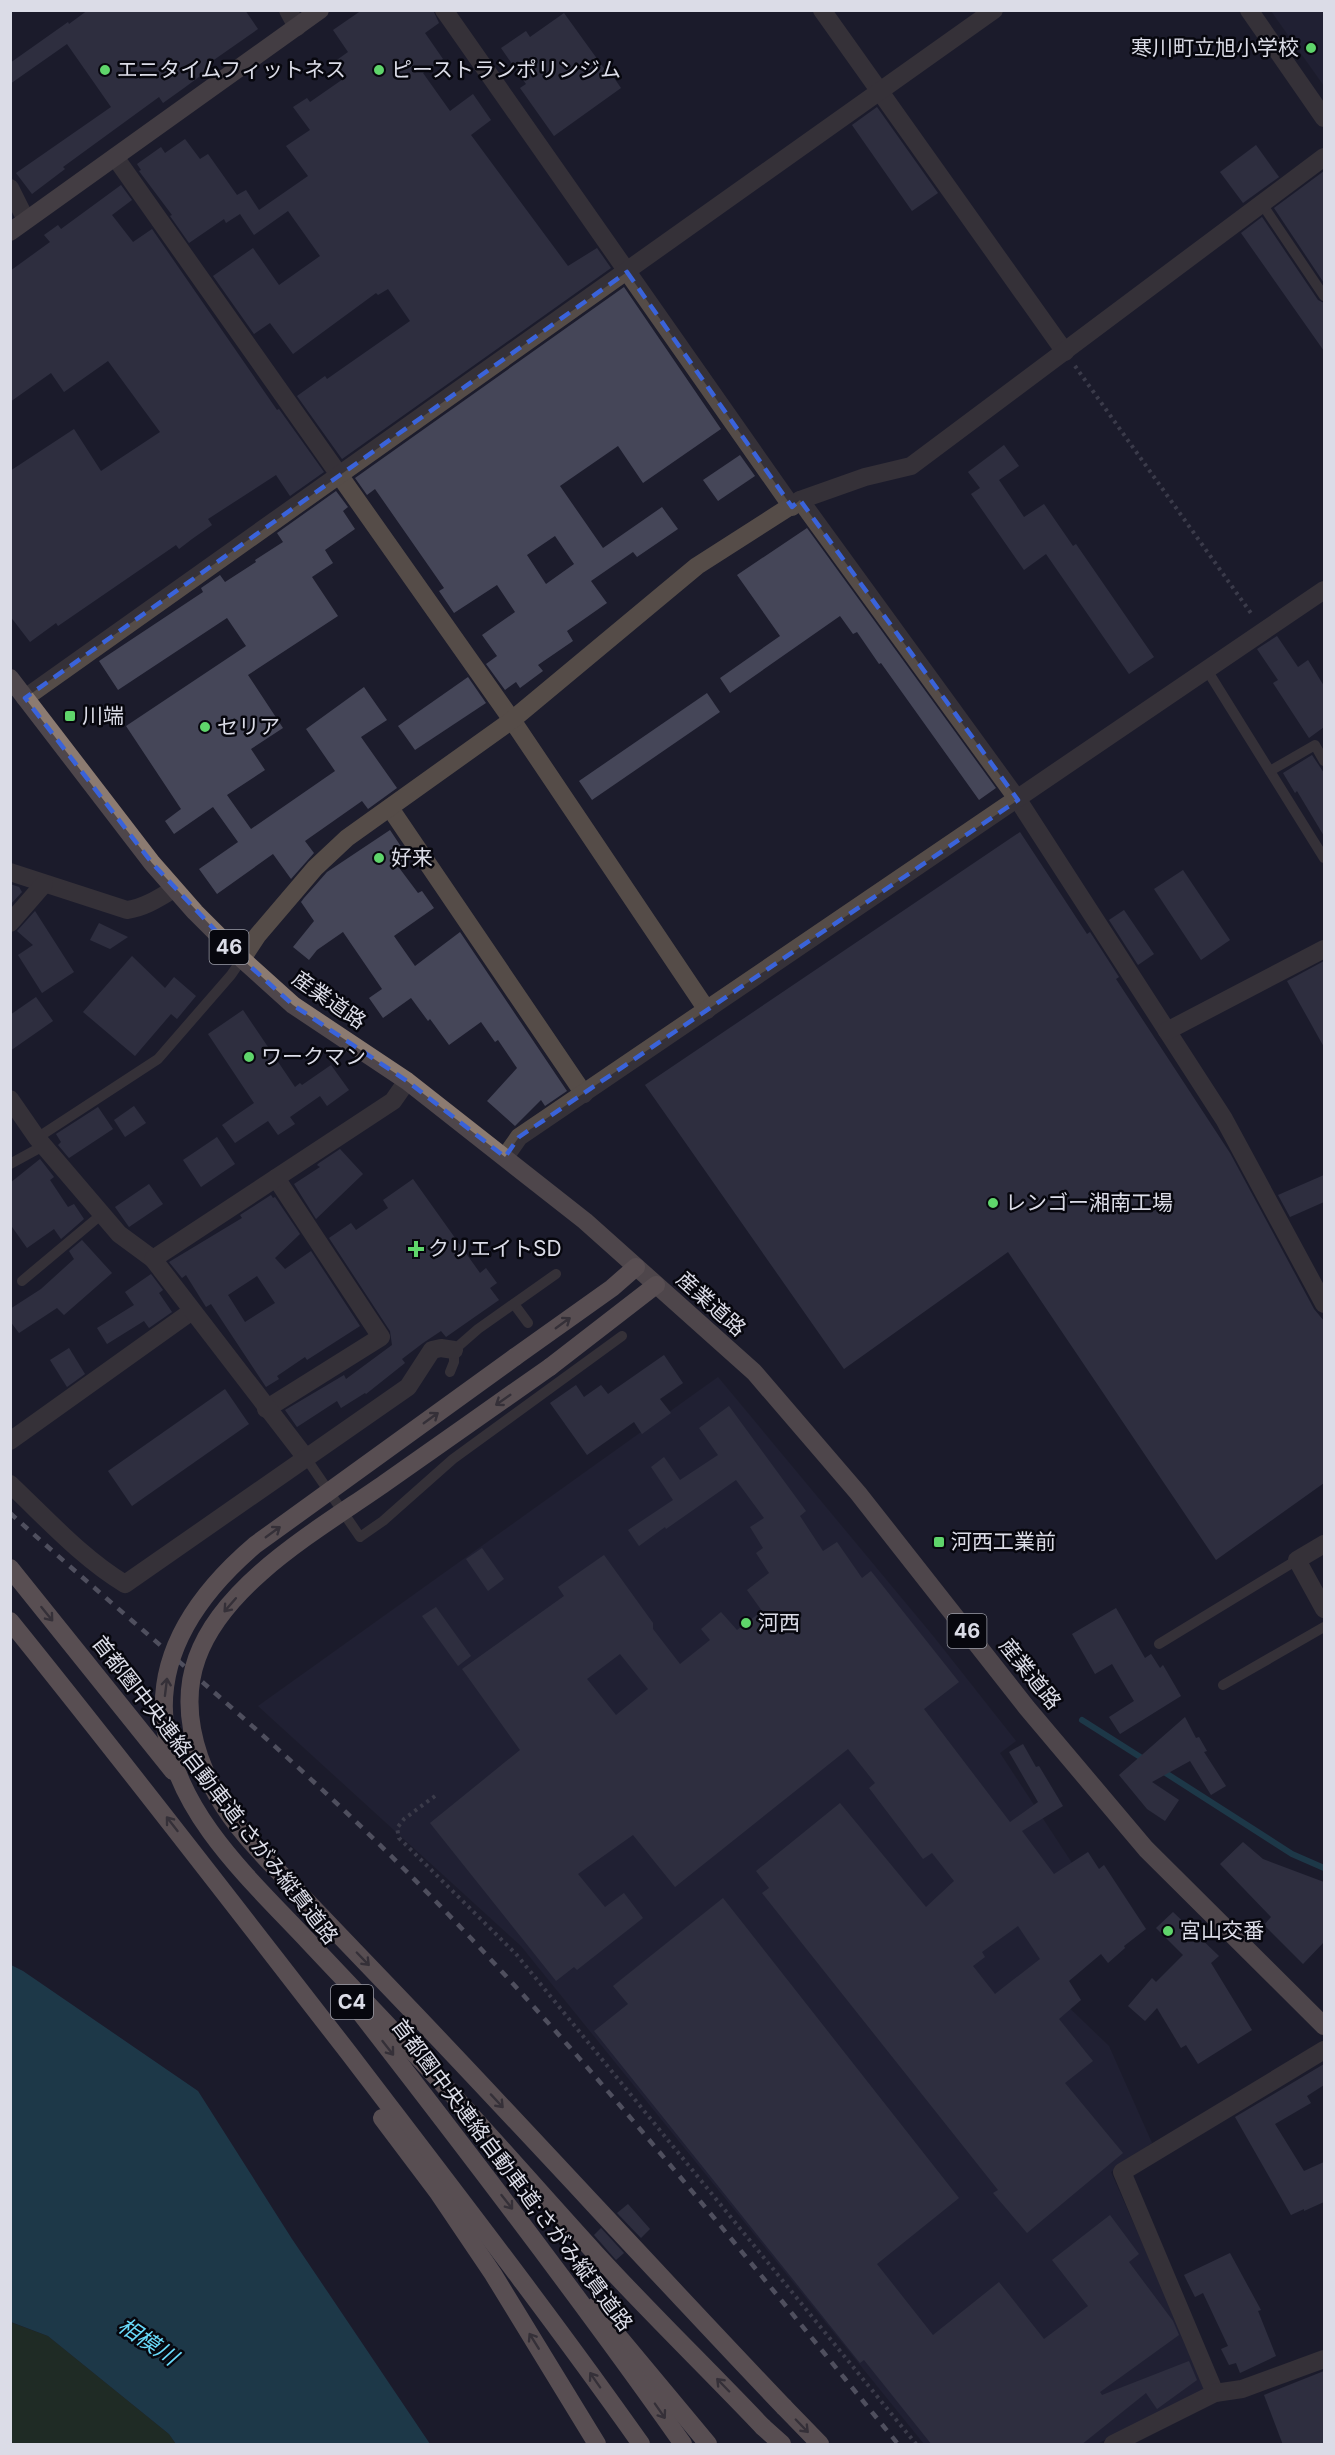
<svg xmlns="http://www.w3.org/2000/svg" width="1335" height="2455" viewBox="0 0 1335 2455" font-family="Inter,'Noto Sans JP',sans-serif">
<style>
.built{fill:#27273c}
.green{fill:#243f1e}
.water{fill:#215c6c}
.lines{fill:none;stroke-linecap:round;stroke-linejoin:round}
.stream{stroke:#215c6c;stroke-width:6}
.building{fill:#454658;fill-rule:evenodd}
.path{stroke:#626270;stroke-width:4;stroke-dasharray:3 4.5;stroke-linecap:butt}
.lane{stroke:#554c48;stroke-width:10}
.street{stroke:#554c48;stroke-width:18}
.secondary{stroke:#74675f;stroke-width:18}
.primary{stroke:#8c7b71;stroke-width:18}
.highway{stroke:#a28d82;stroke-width:18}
.rail{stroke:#8e8e9b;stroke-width:4.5;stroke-dasharray:8 8;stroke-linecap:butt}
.highway-bridge{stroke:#a28d82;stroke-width:18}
.oneway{stroke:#544a48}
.marked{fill:none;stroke:#3a63da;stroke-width:4.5;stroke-dasharray:12 8;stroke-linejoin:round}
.poi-dot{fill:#5fd56b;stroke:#07070e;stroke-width:2}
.labels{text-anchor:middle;stroke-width:5;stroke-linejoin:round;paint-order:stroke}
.shield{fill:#07070e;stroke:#9b9ca6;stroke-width:1.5}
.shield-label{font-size:20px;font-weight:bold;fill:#dbdce7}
.poi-label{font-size:21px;fill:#dbdce7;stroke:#07070e;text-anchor:start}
.street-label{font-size:21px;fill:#dbdce7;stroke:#07070e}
.water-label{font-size:22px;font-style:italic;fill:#69dafa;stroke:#07070e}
</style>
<rect width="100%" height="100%" fill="#1c1c2c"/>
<g class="built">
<path d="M1271 11H1324V86Z"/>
<path d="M718 1377 934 1637 1016 1741 1000 1753 1110 1921 1034 1974 1109 2046 1152 2143 1111 2172 1207 2390 1097 2444H924L521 1946 258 1706Z"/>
</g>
<path class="green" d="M10 2322 48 2336 169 2434 176 2444H11Z"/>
<path class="water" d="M11 1965 23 1971 198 2091 292 2239 430 2444H176L169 2434 48 2336 11 2322Z"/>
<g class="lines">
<g class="stream">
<path d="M1082 1720 1145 1760"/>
<path d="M1161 1770 1292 1854 1324 1868"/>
</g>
</g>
<g class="building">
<path d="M88 10H245L258 29 208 64 211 68 184 88 163 103 159 97 63 167 65 169 32 194 16 173 111 107 67 44 10 84V63L68 22 69 24Z"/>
<path d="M362 10H433L439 23 425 33 443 59 423 73 450 111 473 94 491 120 471 135 568 266 597 248 611 268 342 459 297 396 325 376 327 379 410 321 388 289 378 295 376 293 293 354 270 323 254 334 213 276 253 248 279 285 320 256 288 211 254 235 240 214 226 223 224 219 189 243 170 216 172 215 139 171 141 170 137 164 161 147 165 153 185 139 200 159 208 154 237 195 246 190 259 210 308 176 286 146 310 130 293 107 307 98 310 102 346 77 334 62 348 52 333 30Z"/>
<path d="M564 13 608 74 610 72 621 88 554 136 520 88 526 84 501 48 526 31 530 37Z"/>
<path d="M877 107 938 193 912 211 852 125Z"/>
<path d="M1256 145 1279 177 1243 203 1220 172Z"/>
<path d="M1324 171V283L1274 208Z"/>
<path d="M121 185 132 200 112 215 133 242 152 229 277 410 279 409 324 472 290 496 276 475 208 519 212 525 192 539 179 549 176 545 58 626 56 623 30 642 10 616V471L74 429 101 471 160 432 108 361 64 392 51 373 10 402V271L50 242 44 235 58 225 61 229Z"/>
<path d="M1262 217 1318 300 1324 303V351L1241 233Z"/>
<path d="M624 287 721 429 643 483 618 446 560 486 603 548 662 507 678 529 637 557 633 552 591 581 607 603 567 631 573 641 538 665 543 671 520 688 516 682 505 690 486 664 497 656 482 635 515 612 497 585 454 613 439 591 444 588 375 489 367 495 355 478ZM555 536 574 564 546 584 527 555Z"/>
<path d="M1004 445 1019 466 999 480 1024 517 1044 504 1073 546 1076 544 1154 657 1129 674 1046 554 1024 570 971 494 980 488 968 472Z"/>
<path d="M740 455 755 476 718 501 703 480Z"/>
<path d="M336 491 348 507 343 511 355 529 325 550 333 563 312 577 338 616 248 675 283 728 251 749 265 770 227 795 251 829 335 771 306 729 364 687 387 720 361 737 397 788 368 809 362 801 305 841 314 853 291 879 273 854 217 894 199 869 238 842 213 807 174 834 165 821 181 809 126 726 246 646 227 618 118 690 99 661 203 592 201 588 220 575 225 582 256 562 255 560 283 542 277 533Z"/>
<path d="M807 528 996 788 979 800 881 663 879 664 857 632 853 634 840 616 730 693 720 678 780 636 737 575Z"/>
<path d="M1277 636 1298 667 1308 660 1324 686V727L1309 738 1273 683 1278 680 1257 649Z"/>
<path d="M468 677 486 703 415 750 398 726Z"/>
<path d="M707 693 720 712 592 800 579 781Z"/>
<path d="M1312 755 1324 773V836L1297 791 1295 793 1283 773Z"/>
<path d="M390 830 408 857 397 865 418 893 422 891 434 908 394 936 415 966 460 932 567 1091 545 1106 541 1100 515 1126 487 1101 517 1068 498 1040 495 1042 481 1022 449 1045 430 1019 428 1021 411 998 383 1018 369 998 382 989 343 932 317 950 309 960 293 947 314 921 301 902 304 898 327 872Z"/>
<path d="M1020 832 1087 934 1090 932 1119 977 1116 979 1230 1153 1314 1309 1324 1321V1483L1216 1560 1008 1252 844 1369 645 1085Z"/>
<path d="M1183 870 1230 940 1201 960 1154 889Z"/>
<path d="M10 884 19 887 22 892 10 905Z"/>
<path d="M1124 910 1154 954 1138 965 1109 920Z"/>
<path d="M35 911 74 972 42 993 18 955 33 945 17 931Z"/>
<path d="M99 923 128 937 110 949 90 940Z"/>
<path d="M132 956 165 988 174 977 196 996 177 1019 171 1014 135 1056 83 1012Z"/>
<path d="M1324 961V1047L1287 981Z"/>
<path d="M36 997 53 1021 10 1051V1015Z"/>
<path d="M243 1010 295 1087 300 1083 302 1085 331 1065 349 1090 327 1106 320 1096 290 1117 295 1124 278 1135 268 1121 235 1143 222 1125 254 1103 208 1034Z"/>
<path d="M134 1106 146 1123 125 1137 114 1120Z"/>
<path d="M98 1107 113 1129 69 1158 58 1145 61 1142 56 1134Z"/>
<path d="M217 1137 235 1164 201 1187 183 1160Z"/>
<path d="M340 1149 363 1174 316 1219 294 1184 320 1167 317 1165 319 1163Z"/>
<path d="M40 1159 54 1177 50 1180 68 1207 74 1204 84 1219 61 1239 54 1229 27 1248 10 1224V1183Z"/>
<path d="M1324 1175V1202L1290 1217 1278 1195Z"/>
<path d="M413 1179 480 1273 486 1268 497 1283 490 1288 499 1300 446 1337 441 1331 423 1343 402 1359 405 1363 366 1394 365 1393 341 1408 337 1401 297 1427 285 1410 344 1375 346 1379 392 1345 390 1331 329 1238 351 1223 356 1230 388 1208 383 1200Z"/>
<path d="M149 1184 163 1204 129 1227 115 1207Z"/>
<path d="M271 1195 273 1198 275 1197 300 1234 275 1258 285 1269 311 1251 360 1326 307 1360 305 1357 277 1376 279 1379 266 1387 211 1304 206 1307 186 1275 182 1278 169 1262 242 1218 240 1215ZM257 1276 275 1303 245 1322 228 1295Z"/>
<path d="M82 1240 112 1273 64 1315 57 1308 19 1333 10 1321V1309L41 1289 74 1259 69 1251Z"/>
<path d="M151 1274 163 1290 159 1293 172 1312 149 1328 144 1321 107 1344 97 1328 134 1305 125 1292Z"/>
<path d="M69 1348 85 1374 67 1387 50 1360Z"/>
<path d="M664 1355 683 1383 660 1399 671 1413 642 1434 634 1422 587 1455 550 1403 576 1385 584 1397 601 1385 608 1394Z"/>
<path d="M225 1389 249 1424 132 1506 108 1471Z"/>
<path d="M729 1406 806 1511 800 1516 823 1551 837 1542 862 1578 871 1571 959 1682 924 1709 1010 1822 1038 1802 1009 1752 1023 1744 1036 1767 1039 1766 1063 1806 1022 1831 1054 1874 1088 1852 1099 1869 1104 1865 1146 1929 1124 1946 1125 1948 1108 1963 1101 1954 1069 1981 1081 2000 1059 2019 1093 2061 1065 2083 1123 2153 1027 2233 993 2193 998 2190 762 1893 769 1888 756 1871 840 1803 926 1907 954 1881 932 1853 923 1859 869 1788 875 1783 848 1749 675 1887 633 1835 578 1874 605 1907 624 1893 643 1918 577 1970 574 1967 556 1981 430 1823 520 1750 462 1669 564 1596 558 1587 604 1555 653 1623V1629L680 1664 710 1640 701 1629 721 1612 737 1630 762 1611 747 1590 769 1573 756 1553 763 1548 750 1527 764 1518 736 1480 666 1529 665 1527 639 1546 628 1530 673 1500 651 1467 664 1457 680 1480 718 1455 699 1428ZM620 1654 648 1689 616 1715 587 1679ZM1018 1926 1040 1959 995 1994 973 1966 985 1957 982 1952Z"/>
<path d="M482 1548 504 1579 488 1591 466 1559Z"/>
<path d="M436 1607 471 1656 458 1666 422 1616Z"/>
<path d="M1116 1608 1145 1658 1151 1654 1160 1668 1163 1665 1181 1696 1120 1734 1109 1717 1134 1701 1112 1664 1095 1674 1072 1634Z"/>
<path d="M1185 1717 1196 1738 1199 1737 1207 1751 1204 1752 1226 1786 1211 1795 1190 1761 1152 1782 1179 1800 1165 1821 1147 1809 1119 1775Z"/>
<path d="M1243 1842 1263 1859 1324 1882V1942L1303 1964 1264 1925 1271 1917 1220 1864Z"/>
<path d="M723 1898 959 2198 877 2264 933 2335 999 2282 1044 2339 1088 2306 1052 2260 1110 2215 1139 2254 1129 2262 1173 2321 1179 2335 1100 2392 1102 2395 1189 2361 1197 2380 1157 2409 1146 2393 1081 2445H932L864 2360 860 2363 594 2031 628 2004 613 1986Z"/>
<path d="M1173 1912 1219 1956 1211 1963 1252 2030 1198 2064 1186 2045 1181 2048 1157 2008 1145 2021 1128 2006 1152 1978 1156 1982 1183 1955 1156 1928Z"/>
<path d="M1324 2064V2085L1307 2096 1311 2103 1275 2124 1304 2171 1324 2162V2202L1304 2211V2209L1291 2215 1235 2117Z"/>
<path d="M628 2204 650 2229 641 2238 617 2213Z"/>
<path d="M601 2228 624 2253 616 2260 594 2235Z"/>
<path d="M1230 2253 1261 2310 1258 2311 1276 2356 1240 2373 1236 2363 1229 2365 1221 2349 1228 2346 1203 2293 1195 2297 1184 2275Z"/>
<path d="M1324 2371V2445H1283L1264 2395Z"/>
</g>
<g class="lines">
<g class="path">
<path d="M1075 366 1253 616"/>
<path d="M435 1796 404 1819 397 1828 399 1838 516 1954 916 2444"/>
</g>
<g class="lane">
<path d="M1262 204 1324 296"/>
<path d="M1207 670 1324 858"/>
<path d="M1270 771 1315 745 1324 761"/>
<path d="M37 1138 158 1059 231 975 242 959"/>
<path d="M10 1164 43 1146"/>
<path d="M22 1281 102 1214"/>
<path d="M514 1304 528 1323"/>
<path d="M450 1372 454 1362V1350L478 1329 556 1274"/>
<path d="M306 1458 360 1537 383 1521 453 1459 622 1336"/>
<path d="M1159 1644 1297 1560"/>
<path d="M1223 1685 1324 1627"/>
</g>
<g class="street">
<path d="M288 10 297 27"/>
<path d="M444 10 792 507"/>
<path d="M822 10 1065 352"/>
<path d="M1249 10 1324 118"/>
<path d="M115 157 512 720 707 1010"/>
<path d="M10 188 26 220"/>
<path d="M800 500 1018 800 1224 1119 1324 1304"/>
<path d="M25 698 994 10"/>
<path d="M390 808 584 1094"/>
<path d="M10 872 127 910C144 908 159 898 174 889"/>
<path d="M10 923 44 884"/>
<path d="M242 959 257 936 315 868 347 838 512 720 697 566 800 500 865 477 911 466 1324 157"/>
<path d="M1167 1031 1324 949"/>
<path d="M10 1099 37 1138 119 1234 153 1259"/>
<path d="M505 1157 519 1137 1324 590"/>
<path d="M266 1409 381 1337 276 1178"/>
<path d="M10 1441 192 1311"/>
<path d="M306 1458 153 1259 393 1101 407 1081"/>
<path d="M10 1484C47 1519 82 1558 125 1584L408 1387 432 1350 441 1348 454 1350"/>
<path d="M1324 1544 1297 1560 1324 1609"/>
<path d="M1215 2393 1122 2172 1324 2050"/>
<path d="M1113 2444 1215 2393 1242 2389 1324 2359"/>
</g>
<path class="secondary" d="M10 232 320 10"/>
<path class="primary" d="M10 678 152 863 195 912 242 959 293 1005 407 1081 585 1221 754 1372 858 1493 1027 1708 1146 1849 1324 2026"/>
<g class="highway">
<path d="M515 1357 612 1288 636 1267"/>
<path d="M550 1367 656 1285"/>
<path d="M10 1621C125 1763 236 1908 348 2052 447 2182 547 2311 641 2444"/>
<path d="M382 2118 437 2191 493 2274 597 2444"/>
<path d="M594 2307 708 2444"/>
<path d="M784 2407 820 2444"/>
<path d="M763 2427 782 2444"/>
</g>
<path class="rail" d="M10 1513C135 1626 267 1733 386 1851 572 2035 733 2242 898 2444"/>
<g class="highway-bridge">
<path d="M515 1357 255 1545C200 1592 153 1655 166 1732 180 1818 252 1881 309 1942 352 1988 396 2033 439 2080 492 2137 543 2196 596 2254 650 2313 708 2369 763 2427"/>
<path d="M550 1367C495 1406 440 1444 385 1483 321 1528 224 1582 197 1658 180 1705 194 1756 218 1797 238 1832 269 1861 297 1891 335 1931 374 1971 412 2011 537 2142 659 2276 784 2407"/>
<path d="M10 1568 173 1771"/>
<path d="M355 2006C467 2150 578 2295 683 2444"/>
</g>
</g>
<defs><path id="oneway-shaft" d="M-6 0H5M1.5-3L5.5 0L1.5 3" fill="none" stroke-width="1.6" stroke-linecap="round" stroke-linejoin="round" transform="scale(1.5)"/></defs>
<g class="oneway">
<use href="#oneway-shaft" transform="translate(563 1323) rotate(-36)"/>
<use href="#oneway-shaft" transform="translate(503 1400) rotate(145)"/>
<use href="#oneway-shaft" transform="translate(431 1418) rotate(-36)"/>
<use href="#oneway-shaft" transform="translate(273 1532) rotate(-36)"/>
<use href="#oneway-shaft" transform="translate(230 1605) rotate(131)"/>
<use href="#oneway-shaft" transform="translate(47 1614) rotate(51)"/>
<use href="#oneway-shaft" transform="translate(166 1687) rotate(-83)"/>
<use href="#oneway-shaft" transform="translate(172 1824) rotate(-128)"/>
<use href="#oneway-shaft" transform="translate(363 1959) rotate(46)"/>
<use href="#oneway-shaft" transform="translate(388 2048) rotate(52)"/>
<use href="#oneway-shaft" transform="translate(497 2101) rotate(47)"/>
<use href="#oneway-shaft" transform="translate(507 2202) rotate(52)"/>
<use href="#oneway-shaft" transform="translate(534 2341) rotate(-122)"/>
<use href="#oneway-shaft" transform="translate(595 2380) rotate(-125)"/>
<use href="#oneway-shaft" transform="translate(723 2385) rotate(-134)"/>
<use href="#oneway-shaft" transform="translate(660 2411) rotate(55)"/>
<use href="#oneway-shaft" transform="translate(802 2426) rotate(46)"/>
</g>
<path d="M0 0H1335V2455H0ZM627 272 792 507 800 500 1018 800 519 1137 505 1157 407 1081 293 1005 242 959 152 863 25 698Z" fill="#1c1c2c" fill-opacity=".55" fill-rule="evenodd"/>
<path class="marked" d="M627 272 792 507 800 500 1018 800 519 1137 505 1157 407 1081 293 1005 242 959 152 863 25 698Z"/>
<g class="poi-dot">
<circle cx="1311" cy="48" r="6"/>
<circle cx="105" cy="70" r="6"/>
<circle cx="379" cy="70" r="6"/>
<rect x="64" y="710" width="12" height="12" rx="3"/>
<circle cx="205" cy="727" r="6"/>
<circle cx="379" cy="858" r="6"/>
<circle cx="249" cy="1057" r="6"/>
<circle cx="993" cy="1203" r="6"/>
<path d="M413 1240h6v6h6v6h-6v6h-6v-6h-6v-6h6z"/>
<rect x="933" y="1536" width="12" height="12" rx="3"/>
<circle cx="746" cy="1623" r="6"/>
<circle cx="1168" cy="1931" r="6"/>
</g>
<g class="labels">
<g class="shield">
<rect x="209.5" y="930" width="39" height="34" rx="4.5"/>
<rect x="947.5" y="1614" width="39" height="34" rx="4.5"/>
<rect x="331" y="1985" width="42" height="34" rx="4.5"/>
</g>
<g class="shield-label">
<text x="229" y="954">46</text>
<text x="967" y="1638">46</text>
<text x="352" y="2009">C4</text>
</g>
<g class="poi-label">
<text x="1299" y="55" text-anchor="end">寒川町立旭小学校</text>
<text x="117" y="77">エニタイムフィットネス</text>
<text x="391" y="77">ピーストランポリンジム</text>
<text x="82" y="723">川端</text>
<text x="217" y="734">セリア</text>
<text x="391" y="865">好来</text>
<text x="261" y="1064">ワークマン</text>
<text x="1005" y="1210">レンゴー湘南工場</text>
<text x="428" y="1256">クリエイトSD</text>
<text x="951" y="1549">河西工業前</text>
<text x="758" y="1630">河西</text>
<text x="1180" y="1938">宮山交番</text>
</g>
<g class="street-label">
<text transform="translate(329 1000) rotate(35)" y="7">産業道路</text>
<text transform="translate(711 1304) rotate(42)" y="7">産業道路</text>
<text transform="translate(1030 1674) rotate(51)" y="7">産業道路</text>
<text transform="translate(215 1790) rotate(52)" y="7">首都圏中央連絡自動車道;さがみ縦貫道路</text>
<text transform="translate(512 2175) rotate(53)" y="7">首都圏中央連絡自動車道;さがみ縦貫道路</text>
</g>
<g class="water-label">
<text transform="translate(148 2341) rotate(34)" y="8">相模川</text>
</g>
</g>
<rect width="1335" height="2455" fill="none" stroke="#dbdce7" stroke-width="24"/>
</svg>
